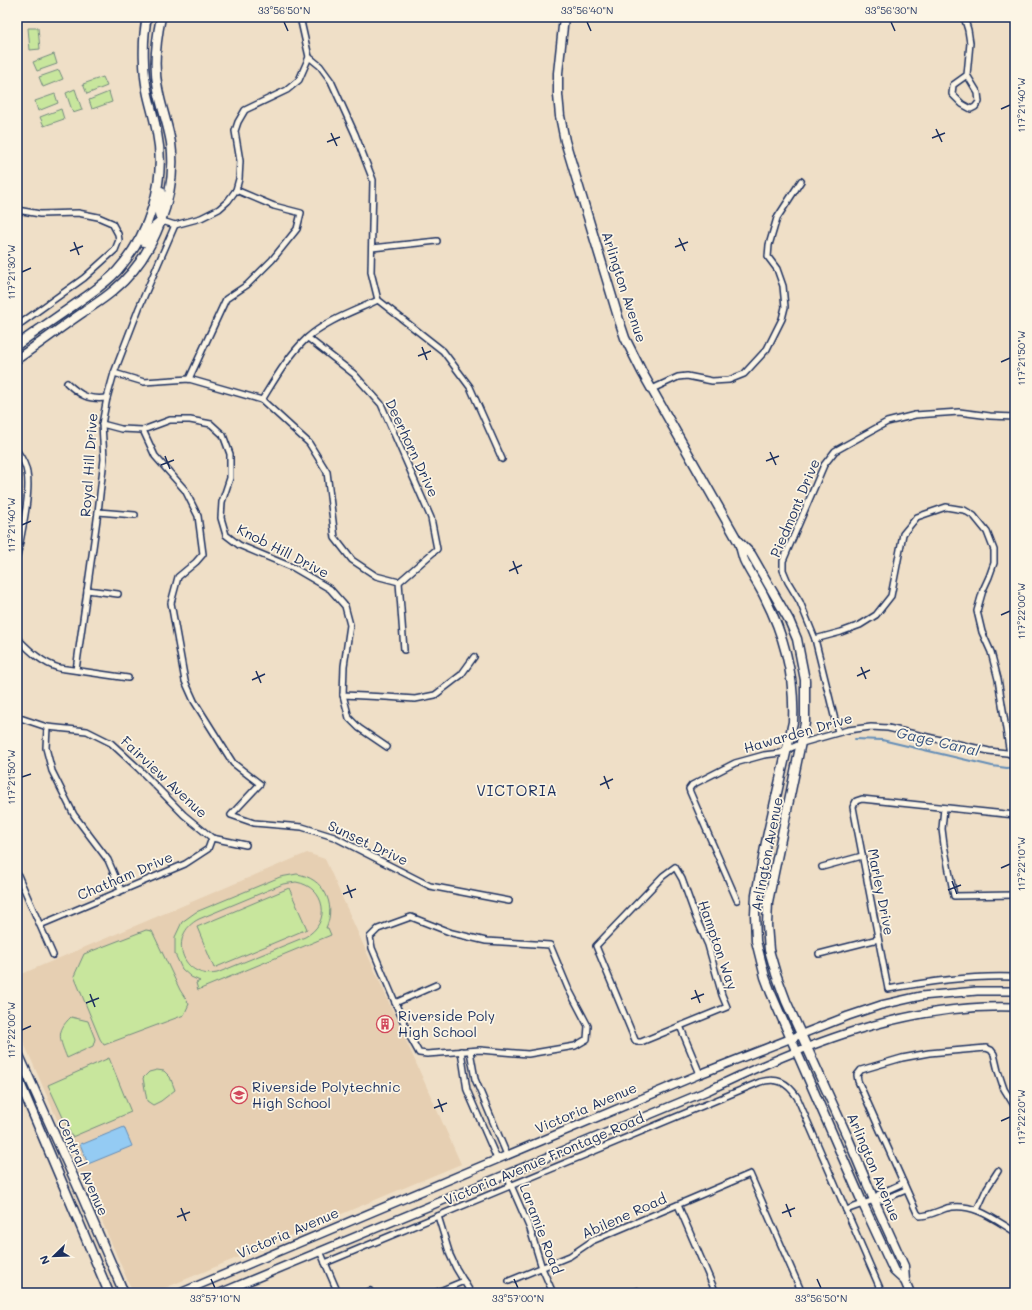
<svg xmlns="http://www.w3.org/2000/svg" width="1032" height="1310" viewBox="0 0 1032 1310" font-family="Mali,sans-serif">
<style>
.built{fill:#e6cfb2}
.green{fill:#c8e69d;stroke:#728a7e;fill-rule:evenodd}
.water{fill:#94cbf3;stroke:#648db7}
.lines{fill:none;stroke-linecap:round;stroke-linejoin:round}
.stream{stroke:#648db7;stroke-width:2}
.street-casing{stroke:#1b2f5e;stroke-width:8}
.secondary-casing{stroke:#1b2f5e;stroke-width:10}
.primary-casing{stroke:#1b2f5e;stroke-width:11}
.street{stroke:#fcf5e5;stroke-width:5}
.secondary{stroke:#fcf5e5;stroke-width:7}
.primary{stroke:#fcf5e5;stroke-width:8}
.ticks{fill:none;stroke:#1b2f5e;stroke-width:1.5}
.labels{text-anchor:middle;stroke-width:3.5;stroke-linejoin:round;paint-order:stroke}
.street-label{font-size:14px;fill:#1b2f5e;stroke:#fcf5e5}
.poi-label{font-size:14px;fill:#1b2f5e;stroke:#fcf5e5;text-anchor:start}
.water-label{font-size:15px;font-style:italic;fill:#395683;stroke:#fcf5e5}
.neighbourhood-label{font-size:15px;letter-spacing:1px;fill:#1b2f5e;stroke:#fcf5e5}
.neatline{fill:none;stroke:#1b2f5e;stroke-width:1.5}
.ticks-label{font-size:10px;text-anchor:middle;fill:#1b2f5e}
</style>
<rect width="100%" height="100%" fill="#efdfc7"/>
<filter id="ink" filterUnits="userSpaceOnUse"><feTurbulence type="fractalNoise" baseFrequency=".025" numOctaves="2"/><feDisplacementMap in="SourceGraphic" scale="8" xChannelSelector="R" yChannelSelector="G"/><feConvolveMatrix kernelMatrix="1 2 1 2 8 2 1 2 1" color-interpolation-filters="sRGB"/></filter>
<g filter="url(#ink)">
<path class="built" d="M307 853 325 859 461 1164 153 1293H133L95 1205 97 1199 87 1175 80 1172 17 1027V976Z"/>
<g class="green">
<path d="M28 28H38L40 49 30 50Z"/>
<path d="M54 54 57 64 37 71 33 62Z"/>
<path d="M59 70 63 79 43 87 39 77Z"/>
<path d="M103 77 107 86 87 94 83 84Z"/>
<path d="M75 89 82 110 73 113 66 93Z"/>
<path d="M109 92 112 102 92 109 89 100Z"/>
<path d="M55 94 58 103 38 111 35 101Z"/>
<path d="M61 109 64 119 44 126 40 117Z"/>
<path d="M297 874C323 878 337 903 326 928H328L331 935 198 990 196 983 200 981 191 977 182 969 175 954V937L182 922 196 912 280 877ZM296 882C326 887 332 923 305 937L217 973C182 980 167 935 199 919L283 884Z"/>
<path d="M289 888 307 929 214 968 197 927Z"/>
<path d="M146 930 152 931 180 990 189 1004 184 1015 104 1045 100 1039 74 976 84 954Z"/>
<path d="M71 1017 88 1021 95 1039 93 1046 67 1058C60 1040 55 1032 71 1017Z"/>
<path d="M109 1058 131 1112 72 1137 48 1085Z"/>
<path d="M157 1070 164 1071 170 1077 175 1090 161 1101 153 1105 147 1101 143 1078 149 1072Z"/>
</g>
<path class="water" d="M124 1127 132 1146 88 1164 80 1144 82 1143 83 1144Z"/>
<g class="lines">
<path class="stream" d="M855 739 882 740 992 766 1007 768 1015 767"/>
<g class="street-casing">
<g id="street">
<path d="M300 17 309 57 320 66 331 81 355 134 373 180 371 272 378 300 443 351 470 387 502 459"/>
<path d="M964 17 968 30 970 43 967 75 978 93 979 102 975 107 971 109 962 104 952 94 953 85 967 75"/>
<path d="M17 210 40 214 78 213 98 217 112 223 118 234 119 240 115 250 84 278 17 326"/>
<path d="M162 221 175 225 201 218 219 209 228 201 236 190 239 179 240 161 235 131 238 122 245 110 287 90 299 80 309 57"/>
<path d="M372 248 437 241"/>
<path d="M308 338 354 374 381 404 431 518 437 549 399 582"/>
<path d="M114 373 144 382 189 379 262 400 309 443 327 472 335 538 352 560 376 576 399 582 404 650"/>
<path d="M189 379 226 299 247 285 272 260 297 229 301 213 274 206 236 190"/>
<path d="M67 383C81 396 88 400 107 398"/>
<path d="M652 389 678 377 687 376 712 381 729 380 744 374 767 349 782 319 785 307 783 286 777 269 768 257 769 245 777 218 801 181"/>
<path d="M262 400C275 379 288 356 307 338 327 320 355 311 378 300"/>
<path d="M102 424 121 429 143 430 155 456 185 490 198 516 203 554 196 562 178 577 171 603 185 681 194 701 233 763 260 784 231 815 254 823 302 827 334 837 430 886 509 901"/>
<path d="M143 430 170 420H190L211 424 223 435 230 454V478L222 502 221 518 226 535 239 545 294 568 330 589 345 606 350 625 344 666 343 695 386 697 415 699 435 695 461 675 474 657"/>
<path d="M17 451C22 458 26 465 27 473 31 493 21 536 17 557"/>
<path d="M98 512 135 515"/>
<path d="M87 590 118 594"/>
<path d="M17 638C30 651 42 663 59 668L128 678"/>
<path d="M815 639 841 632 860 625 876 615 891 596 903 534 917 517 946 507 964 510 974 516 987 532 994 550V563L989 577 983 590 977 611 982 632 991 652 998 679 1010 754"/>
<path d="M76 670 98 512 104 459 102 424 107 398 114 373 139 308 175 225"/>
<path d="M343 695 349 718 359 728 387 747"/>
<path d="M17 717 47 727 87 731 111 743 138 768 184 815 212 838 246 845"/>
<path d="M47 727 46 748 52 771 74 815 108 860 121 890"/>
<path d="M838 732 815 639 800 602 788 582 783 570V561L824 465 835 451 887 422 915 415 959 412 990 416 1015 417"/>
<path d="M944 808 942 829 944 845 954 896 1015 895"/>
<path d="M1015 815 862 799 856 801 853 807 888 989C930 981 972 975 1015 977"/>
<path d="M675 867 682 879 696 918 708 945 722 995 727 1007 641 1042H637L635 1040 596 946 663 876Z"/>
<path d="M822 867 862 856"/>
<path d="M17 873 53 955"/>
<path d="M737 900 690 792 689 789 692 785 735 763 764 755 780 753 802 743 848 730 871 727 888 728 989 751 1015 754"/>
<path d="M411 917 452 933 486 941 550 945 568 988 588 1026 587 1039 575 1046 528 1054 480 1050 427 1054 419 1053 409 1035 372 948 370 937 378 929Z"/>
<path d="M40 925 185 864 208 849 212 838"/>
<path d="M819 954 878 939"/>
<path d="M395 1003 436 985"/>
<path d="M680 1026 700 1074"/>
<path d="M461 1051 467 1090 497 1159"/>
<path d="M470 1051 475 1079 507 1155"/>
<path d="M1015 1107 1004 1089 998 1071 994 1054 991 1050 986 1048 929 1053 902 1058 861 1070 857 1075 858 1081 917 1213 920 1216C929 1216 938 1211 947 1208 973 1202 994 1219 1015 1232"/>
<path d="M506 1174 530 1229 542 1268 553 1293"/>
<path d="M874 1200 879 1194 903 1183"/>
<path d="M678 1205 716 1293"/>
<path d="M846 1210 874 1200H882L906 1190"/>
<path d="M977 1210 987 1188 998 1171"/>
<path d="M438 1216 450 1255 456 1268 471 1293"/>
<path d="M320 1251 338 1293"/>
<path d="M325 1263 760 1082C777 1077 787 1082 797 1097L882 1293"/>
<path d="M509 1281 570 1256 592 1241 750 1174 802 1293"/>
<path d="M637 1291 638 1293"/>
<path d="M365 1293 370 1291"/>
<path d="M435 1293 464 1281"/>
</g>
</g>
<g class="secondary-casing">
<g id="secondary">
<path d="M180 1293 700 1074 848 1016 881 1005 921 996 977 991H1015"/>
<path d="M220 1293 707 1091C803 1045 906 1003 1015 1007"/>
</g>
</g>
<g class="primary-casing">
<g id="primary">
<path d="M564 17 558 73V95L560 116 565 141 619 320 625 338 642 372 739 543C741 548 742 555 744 560 750 573 759 585 765 598 785 637 795 678 793 722L767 837 756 895 755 914 756 941 765 977 771 993 863 1204 894 1271 905 1281"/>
<path d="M161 191C162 202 155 211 162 221"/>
<path d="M144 242 149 231 160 222"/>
<path d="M17 345C39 329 62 314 84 298 95 290 107 282 117 271 149 235 167 182 157 133 155 121 151 108 148 95 143 73 142 40 147 17"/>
<path d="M17 359C39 344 60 328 82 313 92 306 104 299 114 290 154 257 178 194 171 143 168 124 161 107 158 89 153 65 156 41 161 17"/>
<path d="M740 543 751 554 789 620 797 639 805 680V723L768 902 767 925 769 950 776 974 786 1001 848 1138 874 1200 904 1266 905 1281 910 1293"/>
<path d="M17 1051 82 1196 124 1293"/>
<path d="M17 1076 109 1293"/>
</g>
</g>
<use href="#street" class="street"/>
<use href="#secondary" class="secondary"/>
<use href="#primary" class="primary"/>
</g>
</g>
<path class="ticks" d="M284 22 288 31M587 22 591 31M891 22 895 31M1001 109 1010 105M936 129 942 142M331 133 337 146M932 138 945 133M327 142 340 137M679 238 685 251M74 242 79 255M675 247 688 242M70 251 83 246M22 272 31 268M422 347 427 360M418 356 431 351M1001 362 1010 358M770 452 776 465M165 456 170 469M766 461 779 456M161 465 174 460M22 525 31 521M513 561 518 574M509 571 522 565M1001 615 1010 611M861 667 866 679M256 671 261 683M857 676 870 670M252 680 265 674M604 776 609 789M22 777 31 774M600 785 613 779M1001 868 1010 864M952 881 957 894M347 885 352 898M948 890 961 885M343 894 356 889M695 990 700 1003M90 994 95 1007M691 999 704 994M86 1003 99 998M22 1030 31 1026M438 1099 443 1112M434 1108 447 1103M1001 1121 1010 1117M786 1204 791 1217M181 1208 186 1221M782 1213 795 1208M177 1217 190 1212M211 1279 215 1288M514 1279 518 1288M817 1279 821 1288"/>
<defs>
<g id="building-ring" transform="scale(0.9)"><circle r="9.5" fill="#fcf5e5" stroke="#d1495b" stroke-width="1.5"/><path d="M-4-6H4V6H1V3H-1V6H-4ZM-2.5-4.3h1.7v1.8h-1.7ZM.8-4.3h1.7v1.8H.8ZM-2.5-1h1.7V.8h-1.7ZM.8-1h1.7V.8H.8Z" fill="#d1495b"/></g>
<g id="school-ring" transform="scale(0.9)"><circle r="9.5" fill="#fcf5e5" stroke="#d1495b" stroke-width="1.5"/><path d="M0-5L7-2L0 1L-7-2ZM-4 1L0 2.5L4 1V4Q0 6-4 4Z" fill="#d1495b"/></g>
</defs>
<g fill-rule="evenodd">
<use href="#building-ring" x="385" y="1024"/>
<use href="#school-ring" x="239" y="1095"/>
</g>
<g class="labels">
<g class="street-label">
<text transform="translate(624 287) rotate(72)" y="5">Arlington Avenue</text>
<text transform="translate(412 448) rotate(65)" y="5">Deerhorn Drive</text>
<text transform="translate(89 465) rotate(-86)" y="5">Royal Hill Drive</text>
<text transform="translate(795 508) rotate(-67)" y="5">Piedmont Drive</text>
<text transform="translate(283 551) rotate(27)" y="5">Knob Hill Drive</text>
<text transform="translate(798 733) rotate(-16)" y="5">Hawarden Drive</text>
<text transform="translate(164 777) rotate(43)" y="5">Fairview Avenue</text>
<text transform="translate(368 843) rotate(25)" y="5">Sunset Drive</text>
<text transform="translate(767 854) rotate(-79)" y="5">Arlington Avenue</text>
<text transform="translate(125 876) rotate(-23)" y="5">Chatham Drive</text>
<text transform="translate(881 892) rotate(79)" y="5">Marley Drive</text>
<text transform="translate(718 945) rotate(71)" y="5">Hampton Way</text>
<text transform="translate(586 1108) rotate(-23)" y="5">Victoria Avenue</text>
<text transform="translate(544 1159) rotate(-23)" y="5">Victoria Avenue Frontage Road</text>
<text transform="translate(83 1167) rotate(66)" y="5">Central Avenue</text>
<text transform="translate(874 1167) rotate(67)" y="5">Arlington Avenue</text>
<text transform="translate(624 1216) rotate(-24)" y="5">Abilene Road</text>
<text transform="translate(541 1229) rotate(69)" y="5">Laramie Road</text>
<text transform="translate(288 1233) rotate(-23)" y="5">Victoria Avenue</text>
</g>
<g class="poi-label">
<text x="398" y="1021">Riverside Poly<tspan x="398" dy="16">High School</tspan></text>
<text x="252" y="1092">Riverside Polytechnic<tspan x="252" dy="16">High School</tspan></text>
</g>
<g class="water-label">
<text transform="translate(938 742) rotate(13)" y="5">Gage Canal</text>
</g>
<g class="neighbourhood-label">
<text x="517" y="796">VICTORIA</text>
</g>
</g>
<rect width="1032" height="1310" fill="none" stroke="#fcf5e5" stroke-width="44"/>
<g transform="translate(54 1256) rotate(247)" stroke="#fcf5e5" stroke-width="3" paint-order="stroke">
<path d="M0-3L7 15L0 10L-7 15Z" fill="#1b2f5e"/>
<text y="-6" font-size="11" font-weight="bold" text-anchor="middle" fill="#1b2f5e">N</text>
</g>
<rect x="22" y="22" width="988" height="1266" class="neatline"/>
<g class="ticks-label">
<text x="284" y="14">33°56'50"N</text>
<text x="587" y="14">33°56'40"N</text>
<text x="891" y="14">33°56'30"N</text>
<text transform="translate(1021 105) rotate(-90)" y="4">117°21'40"W</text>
<text transform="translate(11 272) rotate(-90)" y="4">117°21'30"W</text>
<text transform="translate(1021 358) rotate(-90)" y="4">117°21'50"W</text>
<text transform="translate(11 525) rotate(-90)" y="4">117°21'40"W</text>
<text transform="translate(1021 611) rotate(-90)" y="4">117°22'00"W</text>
<text transform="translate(11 777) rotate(-90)" y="4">117°21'50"W</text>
<text transform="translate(1021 864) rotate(-90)" y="4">117°22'10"W</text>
<text transform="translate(11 1030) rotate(-90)" y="4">117°22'00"W</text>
<text transform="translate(1021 1117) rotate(-90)" y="4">117°22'20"W</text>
<text x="215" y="1302">33°57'10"N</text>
<text x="518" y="1302">33°57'00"N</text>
<text x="821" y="1302">33°56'50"N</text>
</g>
</svg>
